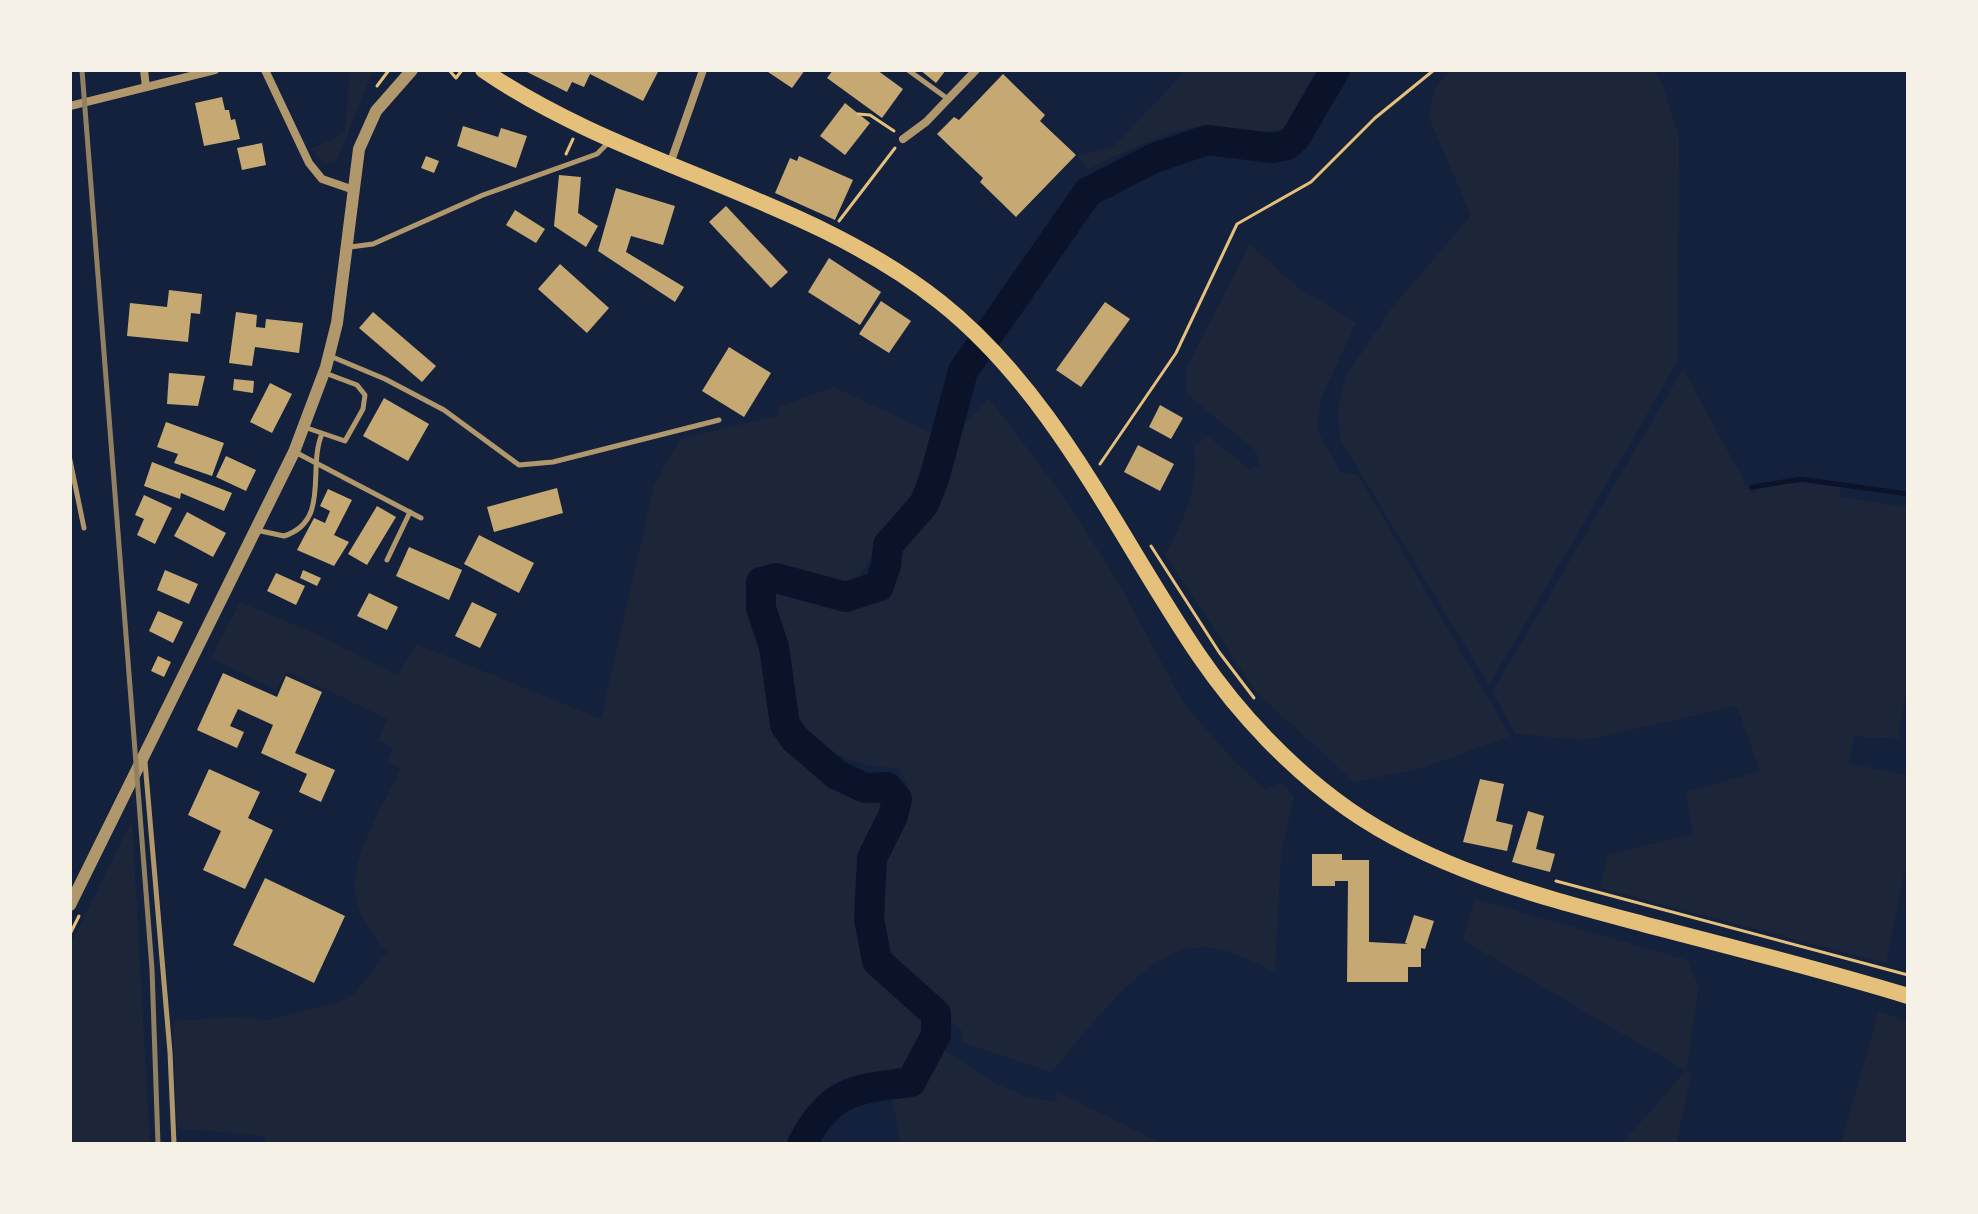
<svg xmlns="http://www.w3.org/2000/svg" width="1978" height="1214" viewBox="0 0 1978 1214" font-family="Helvetica,sans-serif">
<style>
.green{fill:#1d2539}
.lines{fill:none;stroke-linecap:round;stroke-linejoin:round}
.stream{stroke:#0b132b;stroke-width:5}
.river{stroke:#0b132b;stroke-width:30}
.building{fill:#c6a872}
.path{stroke:#e5c07b;stroke-width:3}
.service{stroke:#b1986c;stroke-width:5}
.minor{stroke:#b1986c;stroke-width:8}
.tertiary{stroke:#b1986c;stroke-width:12}
.primary{stroke:#e5c07b;stroke-width:16}
.rail{stroke:#918062;stroke-width:5}
</style>
<rect width="100%" height="100%" fill="#14213d"/>
<g class="green">
<path d="M350 70H373L336 162 324 164 311 149 345 133Z"/>
<path d="M1186 70H1316L1285 128C1258 137 1233 126 1205 126 1174 127 1116 155 1088 170L1077 156 1114 146Z"/>
<path d="M1450 70H1653L1663 86 1679 137 1678 361 1489 685 1340 439 1338 408 1346 376 1392 308 1471 215 1429 118 1434 90Z"/>
<path d="M1250 244 1297 287 1356 323 1321 398 1317 430 1340 471 1358 475 1510 736 1423 768 1354 782 1256 692 1165 555C1184 520 1200 487 1194 445L1209 437 1249 469 1260 465 1256 451 1187 394 1186 369Z"/>
<path d="M1683 369 1751 494C1776 478 1812 484 1840 487V497L1908 507V680L1898 739 1854 736 1849 763 1908 776V855L1886 963 1600 888 1608 854 1693 834 1686 792 1760 771 1737 706 1586 740 1515 734 1493 691Z"/>
<path d="M834 387 938 436C928 483 916 487 891 524 877 543 870 564 853 583L785 568 761 571 753 587 769 662 773 716 816 768 841 789 876 791 884 802 867 850 866 912 871 958 926 1008 931 1029 909 1075 847 1085 809 1116 793 1144H266L264 1136 177 1128 173 1021 234 1017 267 1020 341 1001 355 993 387 952C373 934 357 915 355 891 351 857 386 800 401 768L387 762 393 747 378 741 387 719 287 671 276 690 211 658 240 602 310 631 398 676 416 644 601 719 654 485 680 439 779 415 778 407Z"/>
<path d="M989 398 1060 492 1117 580 1184 704 1233 760 1266 790 1280 782 1294 796 1281 854 1275 973C1251 960 1221 944 1193 948 1140 954 1086 1034 1051 1072L961 1042 962 1031C940 1012 904 988 892 961 882 936 875 896 882 870 893 831 929 808 898 769 852 765 829 757 799 720L769 596 777 591C818 603 848 613 890 599L901 549 936 509 958 431Z"/>
<path d="M132 820 150 1144H72L70 946Z"/>
<path d="M1475 899 1687 960 1699 987 1686 1071 1691 1075 1676 1144H1621L1686 1071 1463 940Z"/>
<path d="M1879 1011 1908 1022V1144H1841Z"/>
<path d="M944 1050C979 1073 1013 1100 1057 1101L1056 1091 1163 1144H901L892 1098C921 1092 929 1074 944 1050Z"/>
</g>
<g class="lines">
<path class="stream" d="M1752 487 1801 479 1908 494"/>
<path class="river" d="M802 1144C831 1089 855 1089 911 1082L936 1035V1014L877 961 869 919 872 858 893 816 897 799 887 787 865 788 837 775 795 739 785 725 774 647 761 608V582L776 578 846 597 879 586 886 565 888 545 924 504 934 479 963 371 1088 192 1154 158 1207 140 1273 148 1287 145 1296 137 1335 70"/>
</g>
<g class="building">
<path d="M523 70H659L643 101 590 74 584 87 572 82 567 92Z"/>
<path d="M765 70H805L792 88Z"/>
<path d="M833 70H877L903 89 882 118 827 78Z"/>
<path d="M920 70H946L936 83Z"/>
<path d="M1003 74 1045 115 1040 121 1076 155 1016 217 980 182 983 178 937 134 954 117 959 120Z"/>
<path d="M222 97 225 110H229L231 120 235 119 240 139 204 146 195 103Z"/>
<path d="M845 103 870 123 845 155 820 136Z"/>
<path d="M463 126 498 137 501 128 527 136 516 168 457 146Z"/>
<path d="M262 143 266 165 242 170 237 148Z"/>
<path d="M426 156 439 161 434 173 421 168Z"/>
<path d="M799 156 853 180 835 220 775 193 790 158 797 161Z"/>
<path d="M559 175 581 177 578 213 598 226 586 247 554 226Z"/>
<path d="M616 188 675 206 663 245 631 236 626 252 684 287 675 302 598 251Z"/>
<path d="M726 206 788 272 771 288 709 222Z"/>
<path d="M515 210 545 229 536 243 506 225Z"/>
<path d="M829 258 881 292 860 325 808 292Z"/>
<path d="M560 264 609 308 587 333 538 289Z"/>
<path d="M169 290 202 294 200 314 191 313 188 342 127 336 130 303 167 307Z"/>
<path d="M881 301 911 321 889 353 859 334Z"/>
<path d="M1105 302 1130 319 1081 387 1056 370Z"/>
<path d="M236 312 257 315 256 327 265 328 266 319 303 323 299 353 255 347 252 366 229 363Z"/>
<path d="M373 312 436 366 422 382 359 328Z"/>
<path d="M729 347 771 373 744 417 702 391Z"/>
<path d="M169 373 205 376 198 406 167 404Z"/>
<path d="M234 379 254 381 253 393 233 390Z"/>
<path d="M270 383 292 394 272 433 250 422Z"/>
<path d="M384 398 429 424 408 461 363 436Z"/>
<path d="M1160 405 1183 418 1171 439 1149 427Z"/>
<path d="M166 422 224 443 212 476 174 463 178 454 157 447Z"/>
<path d="M1138 445 1174 464 1160 491 1124 472Z"/>
<path d="M226 456 256 470 246 491 216 477Z"/>
<path d="M152 462 232 493 224 511 181 493 180 499 144 486Z"/>
<path d="M557 488 563 513 494 532 487 507Z"/>
<path d="M328 489 352 500 334 535 349 542 334 566 297 550 314 518 325 523 330 511 320 506Z"/>
<path d="M144 495 172 508 155 544 137 535 144 519 135 515Z"/>
<path d="M377 506 396 517 367 565 348 554Z"/>
<path d="M187 512 226 533 213 557 174 536Z"/>
<path d="M479 535 534 563 519 593 464 564Z"/>
<path d="M409 547 462 570 449 600 396 576Z"/>
<path d="M165 570 198 584 189 604 157 590Z"/>
<path d="M303 570 321 578 317 586 300 578Z"/>
<path d="M276 573 305 586 296 605 267 591Z"/>
<path d="M369 593 398 607 387 630 357 616Z"/>
<path d="M472 602 497 614 480 648 455 636Z"/>
<path d="M158 611 183 622 173 643 149 631Z"/>
<path d="M158 656 171 662 164 677 151 671Z"/>
<path d="M223 673 277 697 286 676 322 692 295 753 335 770 321 802 299 792 307 774 261 753 273 725 238 709 230 726 244 732 237 748 197 730Z"/>
<path d="M209 769 260 792 248 818 273 830 245 889 203 870 221 831 188 815Z"/>
<path d="M1480 779 1504 784 1496 821 1513 825 1507 851 1463 842Z"/>
<path d="M1528 811 1544 816 1536 849 1555 854 1550 872 1512 862Z"/>
<path d="M1312 854H1342V860H1369V942L1408 944 1405 943 1414 915 1434 921 1425 949 1421 948V967H1408V982H1347L1348 881H1335V886H1312Z"/>
<path d="M265 878 345 916 314 983 233 945Z"/>
</g>
<g class="lines">
<g class="path">
<path d="M449 70 456 78 462 70"/>
<path d="M377 86 389 70"/>
<path d="M858 114 870 115 894 131"/>
<path d="M566 154 573 139"/>
<path d="M839 221 895 148"/>
<path d="M1100 464 1176 353 1237 224 1311 182 1375 118 1434 70"/>
<path d="M1151 546 1219 652 1254 698"/>
<path d="M1556 881 1908 975"/>
<path d="M70 934 79 916"/>
</g>
<g class="service">
<path d="M908 70 948 99"/>
<path d="M350 247 373 244 483 195 597 154 609 142"/>
<path d="M330 356 385 379 444 410 519 465 553 462 719 420"/>
<path d="M304 427 345 441 363 409 365 395 357 385 325 373"/>
<path d="M295 452 421 518"/>
<path d="M70 460 84 528"/>
<path d="M256 530 284 536C331 521 307 468 322 434"/>
<path d="M387 560 410 512"/>
<path d="M145 762 170 1052 174 1144"/>
</g>
<g class="minor">
<path d="M144 70 146 87"/>
<path d="M265 70 309 163 322 179 354 190"/>
<path d="M70 106 215 70"/>
<path d="M903 139 926 122 976 70"/>
<path d="M670 164 703 70"/>
</g>
<path class="tertiary" d="M70 905 294 452 326 367 337 323 359 149 376 111 412 70"/>
<path class="primary" d="M483 70C624 167 805 195 940 302 1056 394 1118 537 1200 657 1239 714 1291 769 1348 809 1435 870 1542 897 1643 924 1732 947 1820 969 1908 996"/>
<path class="rail" d="M82 70 152 969 158 1144"/>
</g>
<rect width="1978" height="1214" fill="none" stroke="#f6f1e7" stroke-width="144"/>
</svg>
